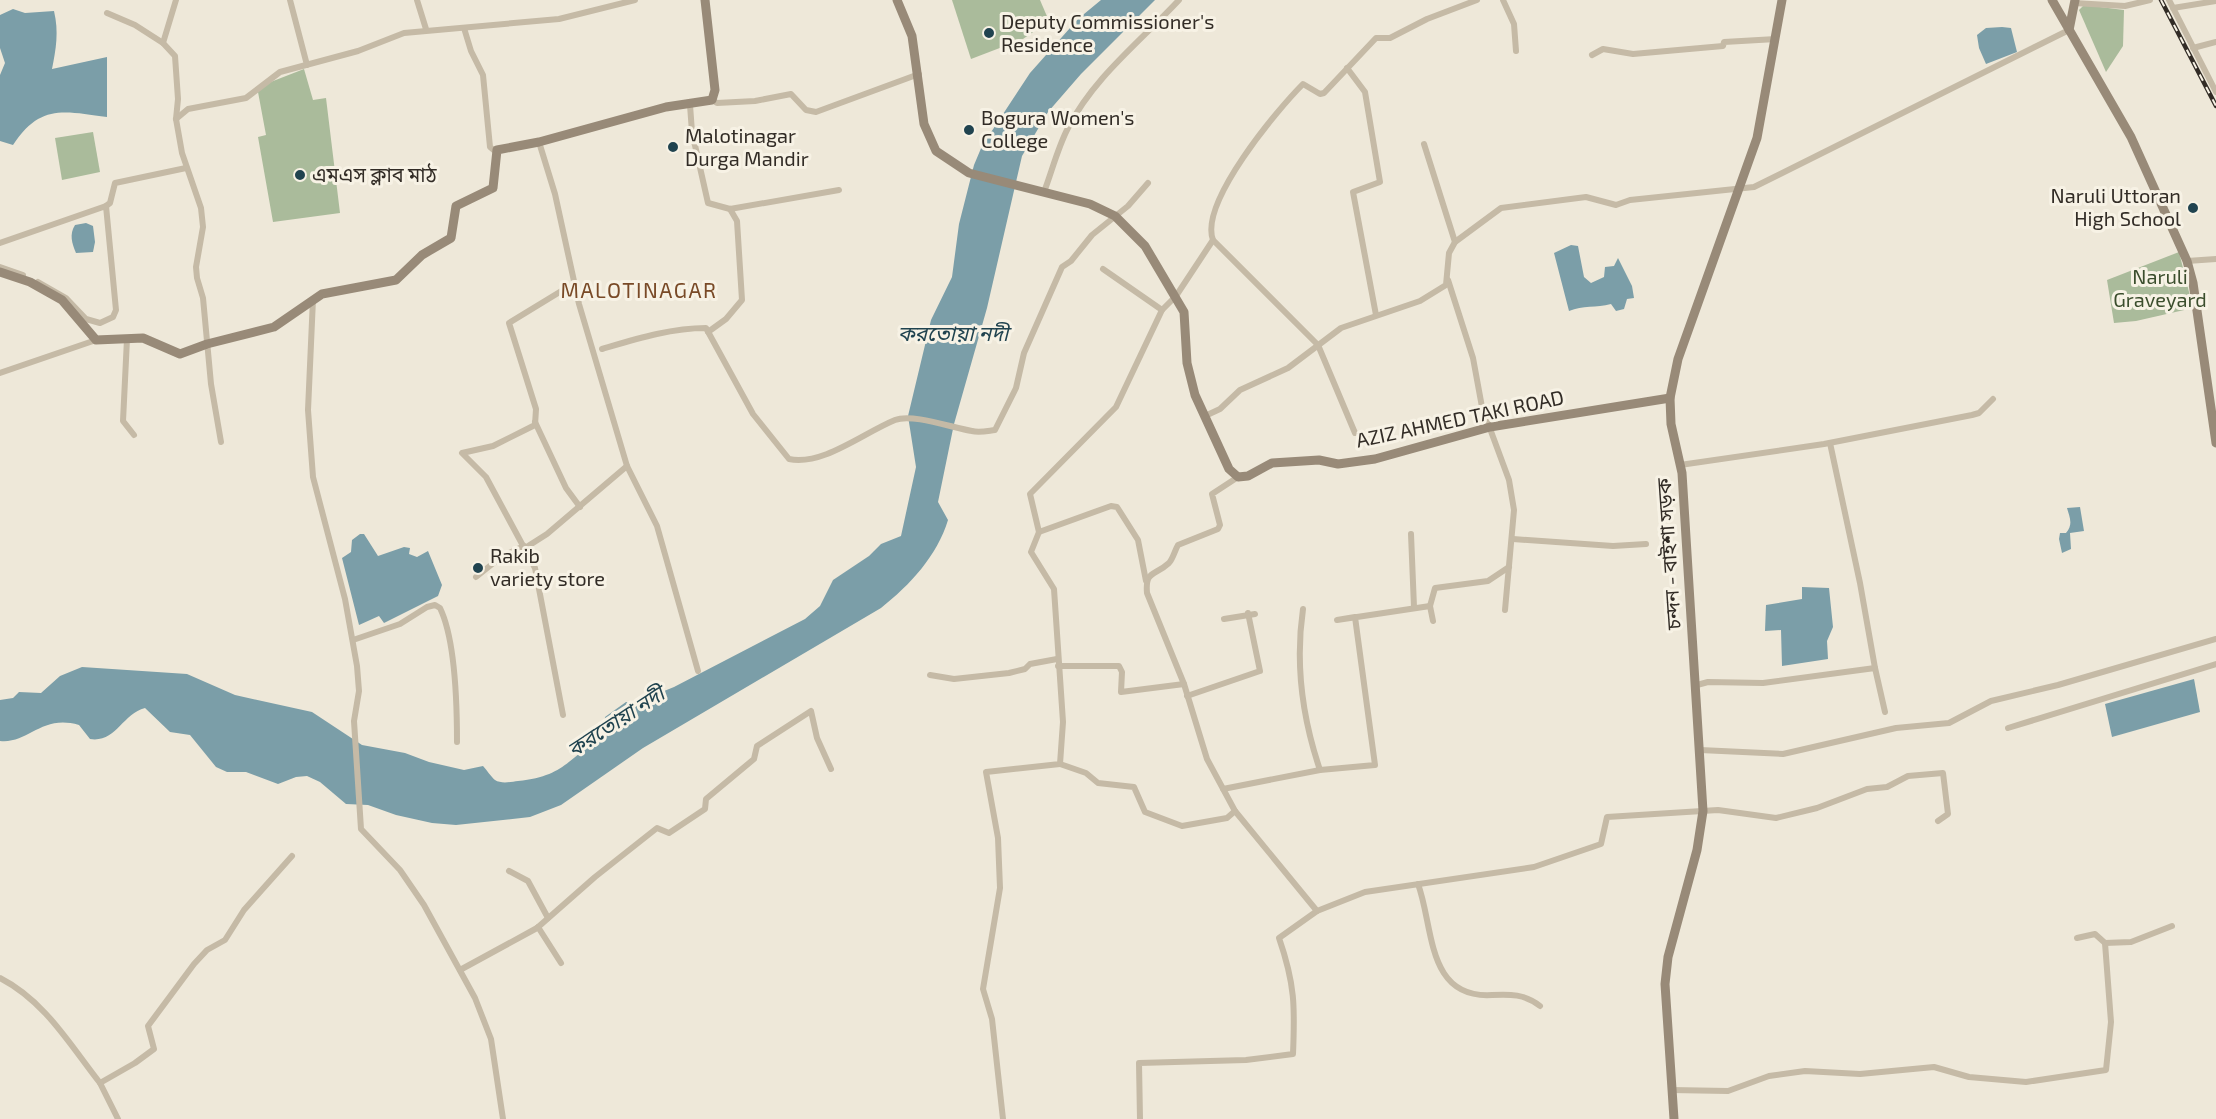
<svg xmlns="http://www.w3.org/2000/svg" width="2216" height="1119" viewBox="0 0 2216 1119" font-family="'Exo 2','Noto Sans Bengali',sans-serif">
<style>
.green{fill:#aabb9b}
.water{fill:#7b9ea8}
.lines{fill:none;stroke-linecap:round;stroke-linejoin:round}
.street{stroke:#c5baa6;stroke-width:6}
.secondary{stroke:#988a78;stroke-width:9}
.rail-casing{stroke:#322c26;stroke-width:4.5}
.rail{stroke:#f7f2e5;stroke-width:2;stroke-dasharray:7;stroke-linecap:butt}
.poi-dot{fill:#20434f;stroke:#f7f2e5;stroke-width:2}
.labels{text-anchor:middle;stroke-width:6;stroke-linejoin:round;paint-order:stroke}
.poi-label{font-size:20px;fill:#322c26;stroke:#f7f2e5;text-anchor:start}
.park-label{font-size:20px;fill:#3b4e2d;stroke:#f7f2e5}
.street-label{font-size:20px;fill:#322c26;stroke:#f7f2e5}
.neighbourhood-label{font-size:21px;letter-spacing:1.5px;fill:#794a27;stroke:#f7f2e5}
.water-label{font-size:21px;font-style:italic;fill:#20434f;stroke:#f7f2e5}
</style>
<rect width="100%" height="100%" fill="#eee8d9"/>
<g class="green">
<path d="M952 0H1040L1049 21 1023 39 971 59Z"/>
<path d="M2084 5 2124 10 2123 46 2106 72 2079 10Z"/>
<path d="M304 69 313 100 326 98 340 213 273 222 258 137 266 135 258 92 268 83Z"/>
<path d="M93 132 100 172 62 180 55 138Z"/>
<path d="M2179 252 2193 308 2136 321 2114 323 2107 280Z"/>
</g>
<g class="water">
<path d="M1101 0H1155L1081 74 1048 112 1022 156 987 308 954 424 938 502 948 520C937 556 910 585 881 608L643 748 561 805 530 817 456 825 432 823 396 815 368 805 346 804 320 782 307 776 296 777 278 784 246 772H227L216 767 190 735 170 732 145 708C122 714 116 743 90 739L79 725C41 714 29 744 0 741V700L13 698 19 692 41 693 60 676 82 667 187 674 235 695 312 712 362 745 405 753 429 762 464 770 483 766C487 770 491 777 495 780 501 784 511 782 518 781 566 776 567 758 603 737L605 717 626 702H637L674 687 805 619 820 606 833 580 869 556 881 544 901 536 916 467 908 416 931 320 952 277 959 224 974 165 982 146 1030 73 1078 19Z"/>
<path d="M13 9 25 13 54 11C59 32 56 49 52 69L107 57V117C63 111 40 104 13 145L0 141V75L5 63 0 48V15Z"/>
<path d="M2002 27 2011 28 2017 52 1986 64 1979 48 1977 35 1986 28Z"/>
<path d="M86 223 93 226 95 242 93 252 76 253C72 244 69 234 75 225Z"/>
<path d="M1571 245 1578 246 1584 277 1591 283 1604 277 1605 267 1614 266 1618 258 1632 286 1634 298 1627 299 1624 309 1616 311 1611 304C1596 308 1583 305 1569 311L1554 253Z"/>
<path d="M2080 507 2084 531 2070 533 2071 549 2062 553 2059 539 2060 533H2066C2074 524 2069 516 2067 508Z"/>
<path d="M360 534H364L378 556 404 547 410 548 409 554 417 557 428 551 442 585 438 596 384 623 379 616 359 625 342 558 351 552 352 540Z"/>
<path d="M1802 587 1829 588 1833 627 1827 641 1828 659 1782 666 1781 630 1765 631 1766 605 1802 599Z"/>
<path d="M2194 679 2200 712 2112 737 2105 704Z"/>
</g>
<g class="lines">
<g class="street">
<path d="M176 0 163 43 175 56 178 99 176 119 182 153 201 208 203 227 196 267 197 278 203 298 211 384 221 442"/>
<path d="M290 0 307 65"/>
<path d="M417 0 426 29"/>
<path d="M1503 0 1514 24 1516 51"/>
<path d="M2169 0 2216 92"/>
<path d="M2074 3 2125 6 2150 0"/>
<path d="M2173 8 2216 1"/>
<path d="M107 13 135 25 163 43"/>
<path d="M464 28 471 51 483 75 490 147 496 152"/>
<path d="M2193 48 2216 42"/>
<path d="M1592 55 1603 49 1633 54 1723 46 1724 42 1776 39"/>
<path d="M1347 68 1365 92 1380 182 1353 192 1376 315"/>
<path d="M712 100 717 103 755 101 791 94 806 110 816 112 919 74"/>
<path d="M690 105 692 132 708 203 730 209 839 190"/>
<path d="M176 119 188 109 246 98 280 72 358 51 404 33 559 19 635 0"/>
<path d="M539 142 555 194 579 304 627 466 657 526 698 671"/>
<path d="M1424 144 1455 242"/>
<path d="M1044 192C1052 171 1058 147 1068 128 1094 77 1141 41 1179 0"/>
<path d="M106 206 110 203 115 183 186 168"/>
<path d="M1213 240 1318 345 1355 433"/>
<path d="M0 243 106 206 116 310 113 317 100 323 86 319 66 298 38 282"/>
<path d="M2187 261 2216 259"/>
<path d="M0 267 23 275"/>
<path d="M1103 269 1162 310"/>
<path d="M1448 280 1473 358 1482 407 1509 480 1514 510 1505 610"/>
<path d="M313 299 308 410 313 477 345 599 357 666 359 691 354 721 361 829 400 870 424 905 475 998 491 1039 503 1119"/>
<path d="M708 332 726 319 742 300 737 221 730 209"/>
<path d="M127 339 123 421 134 435"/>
<path d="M602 349C636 339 671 328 706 328L753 414 789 459C823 466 863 433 895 420 912 413 953 428 972 431 979 433 987 431 995 430L1016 388 1024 353 1062 267 1071 261 1092 235 1128 206 1148 183"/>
<path d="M0 373 96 340"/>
<path d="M1205 416 1220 409 1240 390 1288 368 1341 328 1420 301 1446 285 1449 253 1455 242 1501 208 1586 197 1616 205 1630 200 1754 187 2069 30"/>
<path d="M535 422 566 488 580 507"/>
<path d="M1830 443 1860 583 1875 668"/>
<path d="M1680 465 1824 444 1972 415 1979 413 1993 399"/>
<path d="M1238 477 1212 494 1220 525 1218 529 1178 545C1175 550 1173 559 1169 563 1155 576 1145 570 1147 593L1184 684 1207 759 1235 811 1317 911 1365 892 1534 867 1601 844 1607 817 1718 810 1776 818 1817 808 1867 789 1887 787 1908 776 1943 773 1948 814 1938 821"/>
<path d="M1039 532 1111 506 1117 507 1138 540 1146 581"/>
<path d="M1411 534 1414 607"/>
<path d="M1513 539 1613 546 1646 544"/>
<path d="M525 548 547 534 627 466"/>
<path d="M476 577 501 557 524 546"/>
<path d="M1303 609C1295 664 1302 717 1320 770"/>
<path d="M1224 619 1255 614"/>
<path d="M1433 621 1430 606 1435 588 1488 581 1509 567"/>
<path d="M353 640 400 624 427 607 435 605 440 608C456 641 457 705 457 742"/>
<path d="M1058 666H1119L1122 672 1121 692 1184 684"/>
<path d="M930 675 954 679 1009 673 1025 669 1030 664 1057 659"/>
<path d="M1697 685 1708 682 1763 683 1875 668 1885 712"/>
<path d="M1187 696 1260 671 1248 613"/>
<path d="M563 715 535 568 486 477 462 453 493 446 535 425 536 409 509 323 563 290 575 286"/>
<path d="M2008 728 2216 664"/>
<path d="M1700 750 1783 754 1896 728 1949 723 1991 701 2058 685 2216 639"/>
<path d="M1060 764 1086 773 1098 783 1134 787 1145 812 1182 826 1227 818 1235 811"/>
<path d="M1223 789 1320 770 1375 765 1355 617 1337 620 1430 606"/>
<path d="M509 871 528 881 548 918"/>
<path d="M1418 884C1434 927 1426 999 1492 995 1510 994 1525 994 1540 1006"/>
<path d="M538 927 561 963"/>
<path d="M2105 943 2131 942 2172 926"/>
<path d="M460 970 537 928 595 877 657 828 669 833 705 809 706 799 754 759 757 746 811 711 817 738 831 769"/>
<path d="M0 978C45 1001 70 1045 100 1083L135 1063 154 1049 148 1026 194 964 207 950 225 940 244 910 292 856"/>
<path d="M100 1083 118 1119"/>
<path d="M1671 1090 1728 1091 1769 1076 1805 1071 1860 1074 1934 1067 1969 1077 2026 1082 2106 1070 2111 1022 2105 943 2095 934 2077 938"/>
<path d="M1003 1119 992 1019 983 989 1000 888 998 838 986 772 1060 764 1063 722 1054 589 1031 552 1039 532 1030 494 1116 407 1162 310 1176 296 1213 240C1199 203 1277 110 1303 84L1320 94 1324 93 1376 38H1390L1427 19 1477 0"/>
<path d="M1140 1119 1139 1063 1246 1060 1293 1054C1295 1007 1295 984 1279 938L1317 911"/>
</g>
<g class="secondary">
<path d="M897 0 912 36 924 124 936 151 969 173 1090 204 1115 216 1145 246 1184 312 1187 363 1195 395 1229 469 1238 477 1248 476 1272 463 1319 460 1338 464 1375 459 1490 427 1670 398"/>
<path d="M2052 0 2131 137 2187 261 2193 283 2216 443"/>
<path d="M2069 30 2075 0"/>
<path d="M0 272 30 282 62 300 96 340 143 338 180 354 207 344 274 327 322 294 396 280 422 255 451 238 456 206 493 188 497 150 539 142 666 107 712 100 715 90 705 0"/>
<path d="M1674 1119 1665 984 1668 957 1697 850 1703 811 1682 473 1671 424 1670 398 1678 359 1757 138 1782 0"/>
</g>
<g class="rail-casing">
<path id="rail" d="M2161 0 2216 106"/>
</g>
<use href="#rail" class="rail"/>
</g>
<g class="poi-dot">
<circle cx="989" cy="33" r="6"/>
<circle cx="969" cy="130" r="6"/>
<circle cx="673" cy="147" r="6"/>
<circle cx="300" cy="175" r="6"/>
<circle cx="2193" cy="208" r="6"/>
<circle cx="478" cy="568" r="6"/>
</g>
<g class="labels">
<g class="poi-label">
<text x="1001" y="29">Deputy Commissioner's<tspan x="1001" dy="23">Residence</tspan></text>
<text x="981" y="125">Bogura Women's<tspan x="981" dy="23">College</tspan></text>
<text x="685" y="143">Malotinagar<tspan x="685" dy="23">Durga Mandir</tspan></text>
<text x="312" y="182">এমএস ক্লাব মাঠ</text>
<text x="2181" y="203" text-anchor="end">Naruli Uttoran<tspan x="2181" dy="23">High School</tspan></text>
<text x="490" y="563">Rakib<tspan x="490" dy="23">variety store</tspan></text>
</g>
<g class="park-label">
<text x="2160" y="284">Naruli<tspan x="2160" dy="23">Graveyard</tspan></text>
</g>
<g class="street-label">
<text transform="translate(1460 419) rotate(-12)" y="7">AZIZ AHMED TAKI ROAD</text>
<text transform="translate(1669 554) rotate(-94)" y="7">চন্দন - বাইশা সড়ক</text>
</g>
<g class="neighbourhood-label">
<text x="639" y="298">MALOTINAGAR</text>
</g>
<g class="water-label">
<text x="953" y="341">করতোয়া নদী</text>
<text transform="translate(616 722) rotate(-33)" y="7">করতোয়া নদী</text>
</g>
</g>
</svg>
